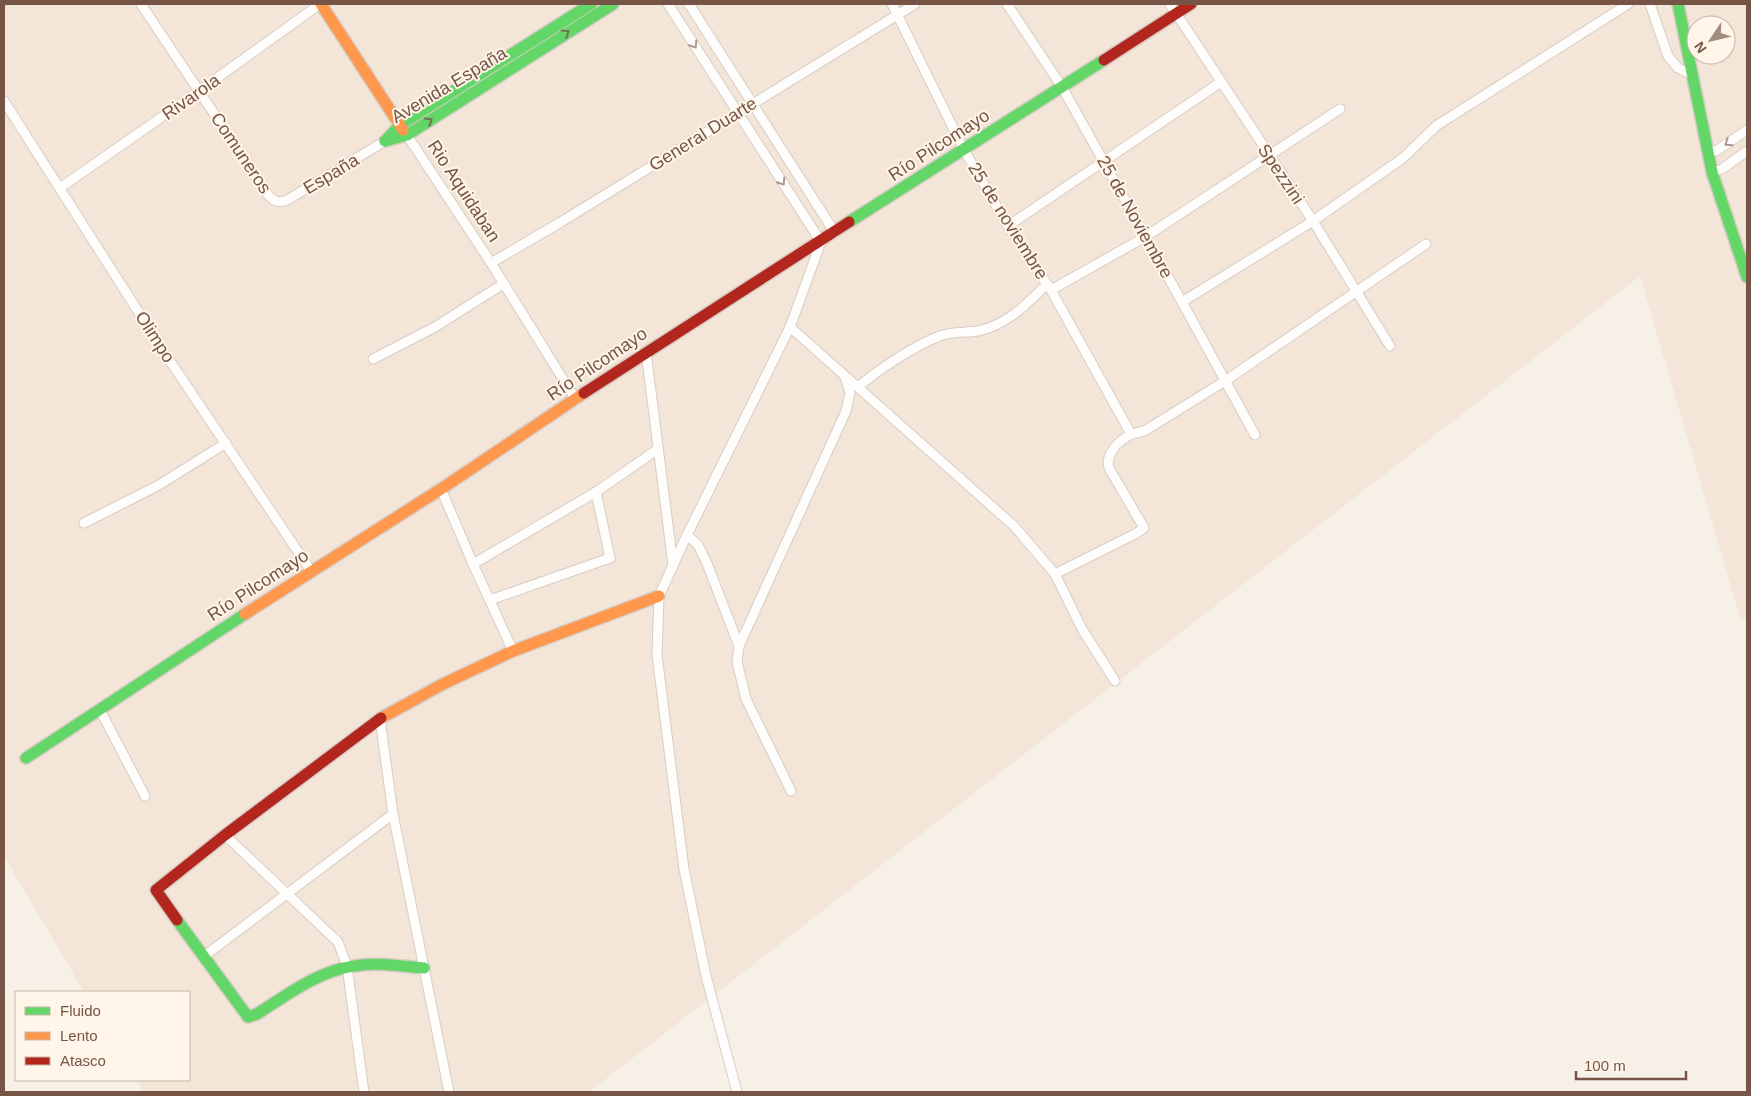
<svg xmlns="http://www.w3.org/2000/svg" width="1751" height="1096" viewBox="0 0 1751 1096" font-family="Arial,sans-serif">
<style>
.residential{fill:#f3e5d7;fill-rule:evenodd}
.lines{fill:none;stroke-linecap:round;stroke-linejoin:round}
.street-casing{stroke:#d8cdc6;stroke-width:11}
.fast-casing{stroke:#d7ccc4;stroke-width:14}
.slow-casing{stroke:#d7ccc4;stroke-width:14}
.jam-casing{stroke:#d7ccc4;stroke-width:14}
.street{stroke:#fefdfb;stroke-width:9}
.fast{stroke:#63d668;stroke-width:11}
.slow{stroke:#ff974d;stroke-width:11}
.jam{stroke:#b3261e;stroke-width:11}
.oneway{stroke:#71754f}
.oneway2{stroke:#ac988f}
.labels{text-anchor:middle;stroke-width:4;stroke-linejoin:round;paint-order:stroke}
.street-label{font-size:18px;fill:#765547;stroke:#fff5e9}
</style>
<rect width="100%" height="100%" fill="#f7f0e7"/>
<path class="residential" d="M4 4H1747V617L1741 621 1640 276 589 1092H144L136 1080H189V992H84L4 856ZM1696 25H1726V55H1696Z"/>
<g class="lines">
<g class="street-casing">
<g id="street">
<path d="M141 4 269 196C276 203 281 203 289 199L385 141"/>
<path d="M668 4 821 242 790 327 687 535 659 596 657 655 684 869 706 976 737 1092"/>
<path d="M689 4 835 233"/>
<path d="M892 4 964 150 1008 226 1051 290 1131 434"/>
<path d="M1007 4 1062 87 1182 302 1255 435"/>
<path d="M1170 4 1313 221 1390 346"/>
<path d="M1650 4 1668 56 1678 68 1693 75"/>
<path d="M4 101 164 352 311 571"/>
<path d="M407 135 491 263 576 400"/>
<path d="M1708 151H1716L1747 130"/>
<path d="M1712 172 1722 169 1747 151"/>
<path d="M60 188 199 91 320 4"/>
<path d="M1008 226 1221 82"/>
<path d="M491 263 561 222 915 4"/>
<path d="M1051 290 1145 237 1340 109"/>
<path d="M1182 302 1313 221 1403 158 1436 126 1628 4"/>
<path d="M790 327 1014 526 1055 574 1082 629 1115 681"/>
<path d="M646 352 673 565"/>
<path d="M373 359 435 327 503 284"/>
<path d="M858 387C878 370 915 345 940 336 951 331 966 333 978 331 1007 325 1027 304 1047 284"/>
<path d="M441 489 473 564 513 651"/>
<path d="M84 523 159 485 226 443"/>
<path d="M687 535 698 545 706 561 739 646 737 662 746 699 791 791"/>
<path d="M473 564 596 492 658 449"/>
<path d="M1055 574 1135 534 1144 528 1109 468C1105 455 1118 441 1130 435 1134 433 1141 432 1146 430L1225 381 1426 244"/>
<path d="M490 600 610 558 596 492"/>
<path d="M739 646 846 411 850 393 845 377"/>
<path d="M100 710 145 796"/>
<path d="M380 719 393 814 449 1092"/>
<path d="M225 835 338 942 347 966 364 1092"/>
<path d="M203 957 393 814"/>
</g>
</g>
<g class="fast-casing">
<g id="fast">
<path d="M1678 4 1712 172 1747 277"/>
<path d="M385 141 407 135 613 4"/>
<path d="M385 141 400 125 591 4"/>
<path d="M849 222 1104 60"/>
<path d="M26 758 245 614"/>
<path d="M177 920 248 1017 257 1014C287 995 318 971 354 966 377 962 401 966 424 968"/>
</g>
</g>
<g class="slow-casing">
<g id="slow">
<path d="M321 4 403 130"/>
<path d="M245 614 441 489 584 393"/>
<path d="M381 718 443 684 513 651 659 596"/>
</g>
</g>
<g class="jam-casing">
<g id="jam">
<path d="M1104 60 1191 4"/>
<path d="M584 393 849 222"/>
<path d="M177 920 156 890 225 835 381 718"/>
</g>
</g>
<use href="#street" class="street"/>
<use href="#fast" class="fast"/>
<use href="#slow" class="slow"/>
<use href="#jam" class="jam"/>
</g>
<defs><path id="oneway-chevron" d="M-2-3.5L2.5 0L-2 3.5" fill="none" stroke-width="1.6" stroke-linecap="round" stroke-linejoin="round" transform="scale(1.25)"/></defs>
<g class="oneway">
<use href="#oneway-chevron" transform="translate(566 33) rotate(-32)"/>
<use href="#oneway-chevron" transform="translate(429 121) rotate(-32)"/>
</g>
<g class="oneway2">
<use href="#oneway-chevron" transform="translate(694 45) rotate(57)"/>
<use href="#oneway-chevron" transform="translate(1728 143) rotate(146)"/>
<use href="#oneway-chevron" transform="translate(782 182) rotate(57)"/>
</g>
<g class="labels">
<g class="street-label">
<text transform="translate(449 85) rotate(-31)" y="6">Avenida España</text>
<text transform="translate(191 97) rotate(-35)" y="6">Rivarola</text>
<text transform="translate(703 134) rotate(-32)" y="6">General Duarte</text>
<text transform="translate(939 145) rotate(-33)" y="6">Río Pilcomayo</text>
<text transform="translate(241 153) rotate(56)" y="6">Comuneros</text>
<text transform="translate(331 174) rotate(-31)" y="6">España</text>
<text transform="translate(1281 174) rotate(56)" y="6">Spezzini</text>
<text transform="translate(464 191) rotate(57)" y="6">Rio Aquidaban</text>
<text transform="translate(1135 217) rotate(61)" y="6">25 de Noviembre</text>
<text transform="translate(1008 221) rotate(58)" y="6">25 de noviembre</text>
<text transform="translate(155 337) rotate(57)" y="6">Olimpo</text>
<text transform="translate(597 364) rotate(-34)" y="6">Río Pilcomayo</text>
<text transform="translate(258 585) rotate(-33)" y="6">Río Pilcomayo</text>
</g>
</g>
<rect width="1751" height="1096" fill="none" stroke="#765547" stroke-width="10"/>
<rect x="15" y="991" width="175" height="90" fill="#fff5e9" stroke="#c8b5a8"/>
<rect x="25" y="1007" width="25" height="8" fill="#63d668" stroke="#c8b5a8"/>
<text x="60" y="1016" font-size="15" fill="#765547">Fluido</text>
<rect x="25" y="1032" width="25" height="8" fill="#ff974d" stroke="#c8b5a8"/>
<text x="60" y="1041" font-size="15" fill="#765547">Lento</text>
<rect x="25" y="1057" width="25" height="8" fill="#b3261e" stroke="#c8b5a8"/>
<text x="60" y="1066" font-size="15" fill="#765547">Atasco</text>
<g transform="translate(1711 40) rotate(235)"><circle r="24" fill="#fff5e9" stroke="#c8b5a8"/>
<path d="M0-4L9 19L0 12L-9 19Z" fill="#a38b7f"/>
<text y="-8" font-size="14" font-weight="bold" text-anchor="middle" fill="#765547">N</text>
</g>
<path d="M1576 1071v8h110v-8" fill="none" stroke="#765547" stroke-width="2.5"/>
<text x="1584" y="1071" font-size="15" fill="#765547" stroke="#fff5e9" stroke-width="4" paint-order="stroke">100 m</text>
</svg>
